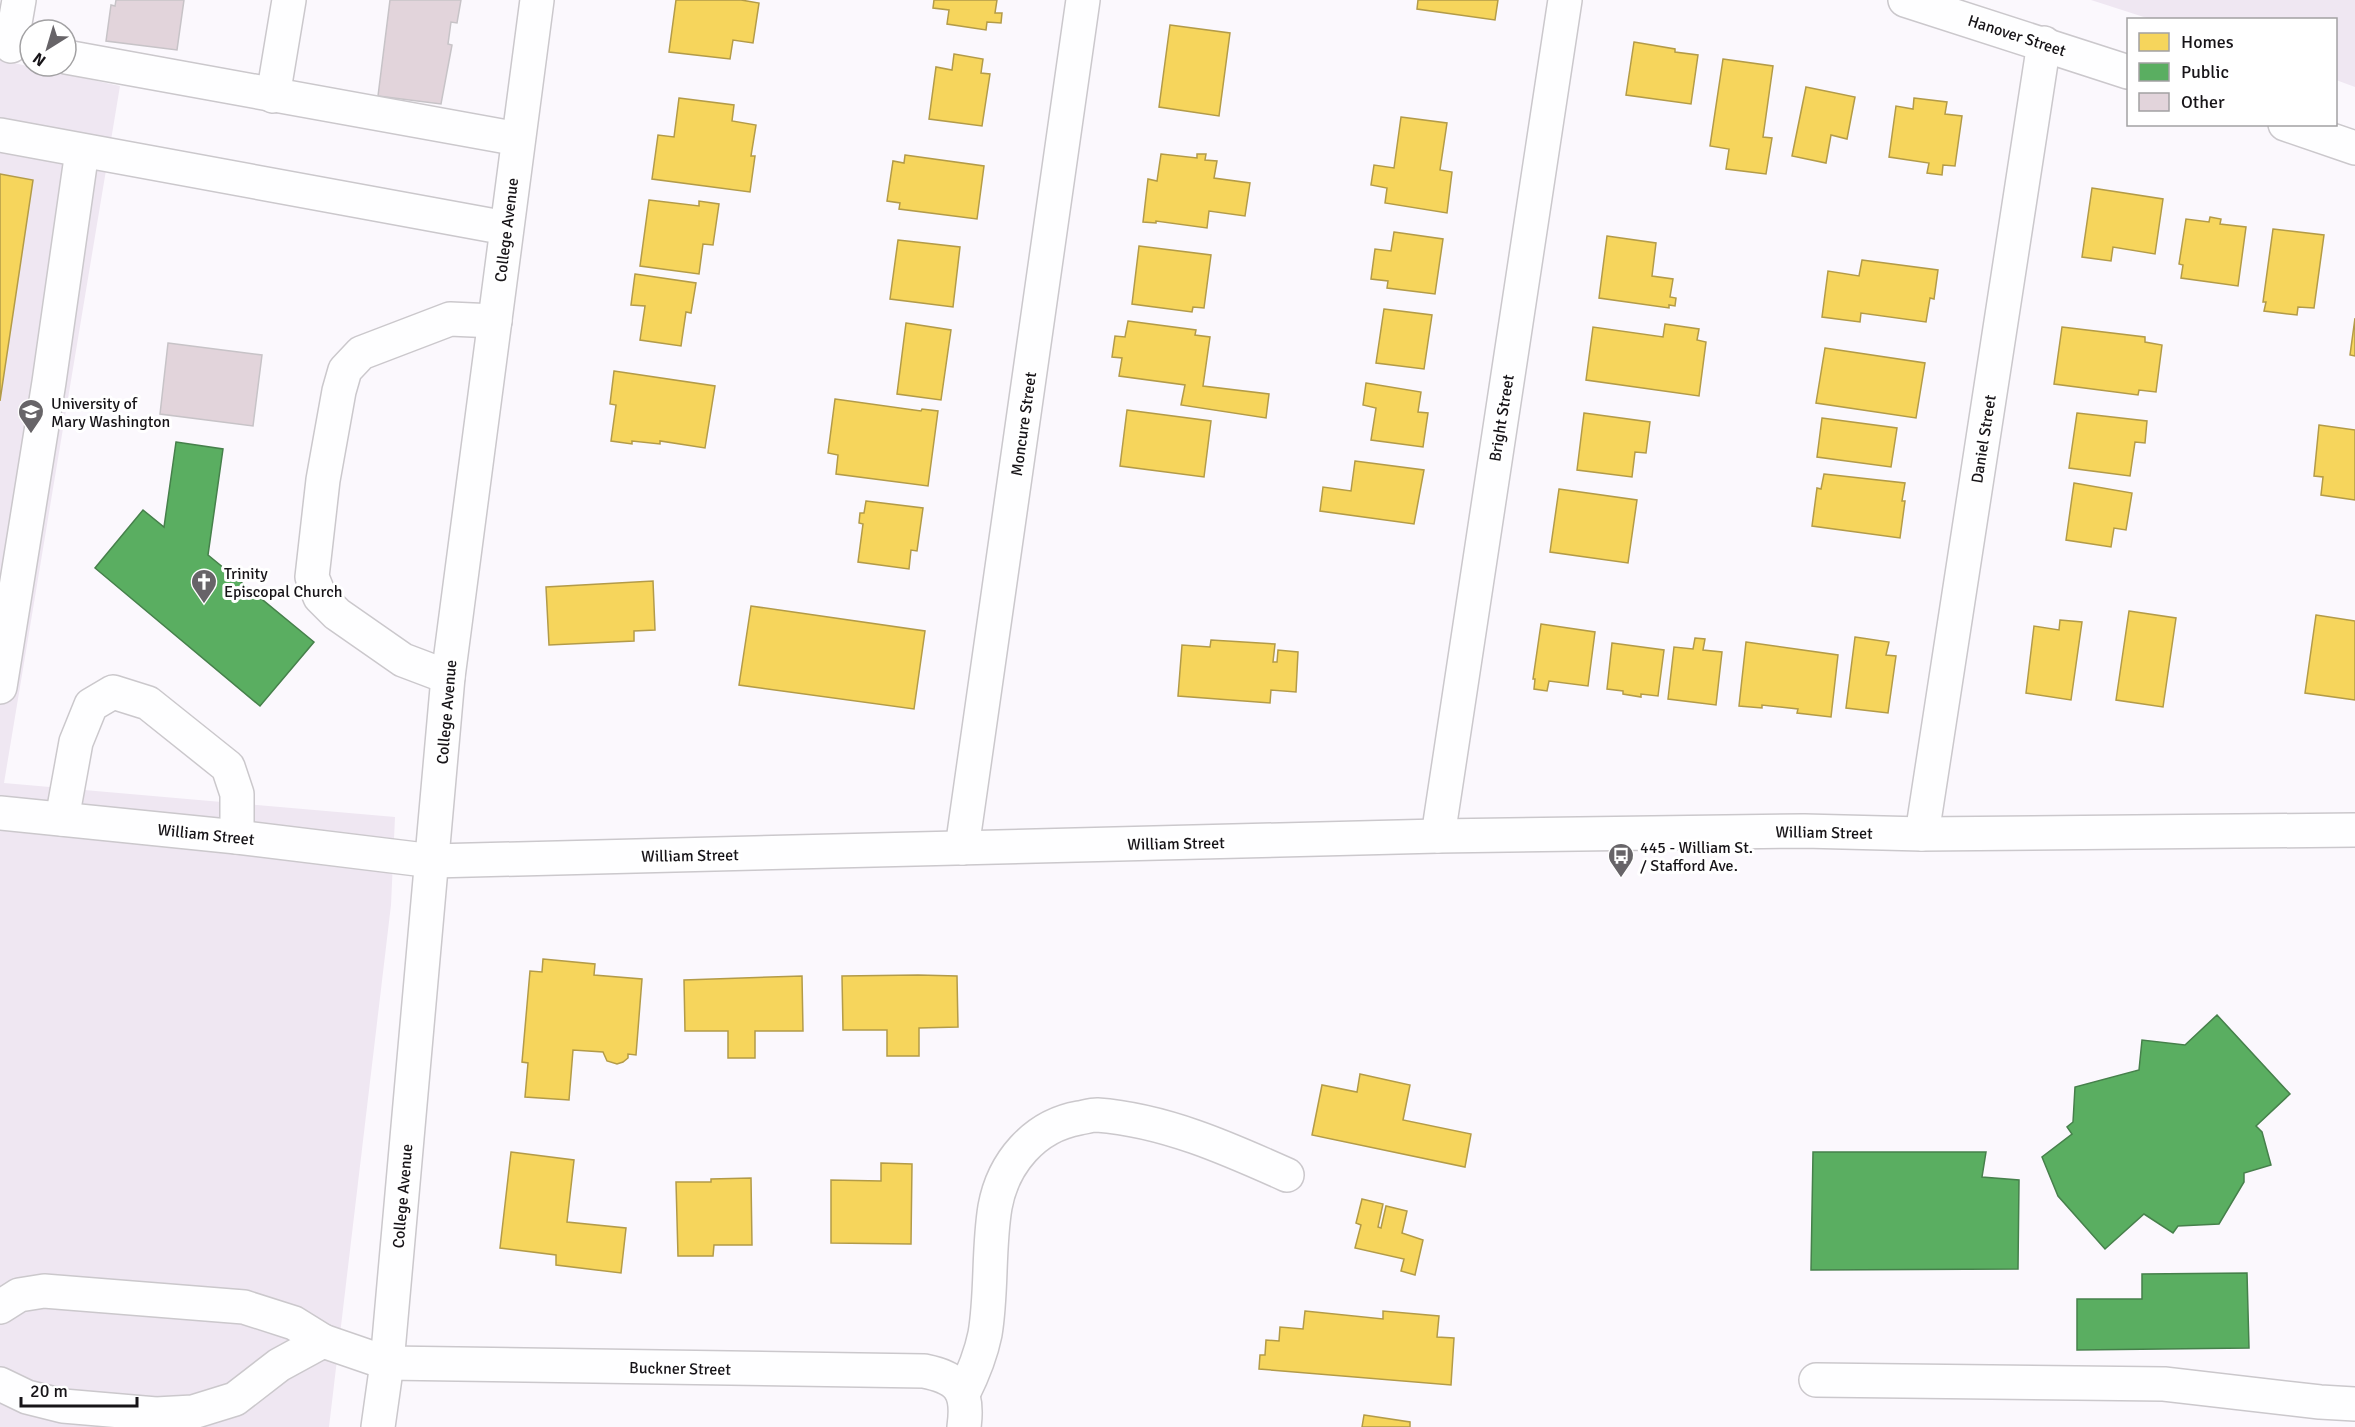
<svg xmlns="http://www.w3.org/2000/svg" width="2355" height="1427" font-family="Signika,sans-serif">
  <style>
    .built { fill: #efe7f2 }
    .homes { fill: #f6d55c; stroke: #b39b48; stroke-width: 1.5 }
    .public { fill: #5aae61; stroke: #46804b; stroke-width: 1.5 }
    .building { fill: #e2d4db; stroke: #c7c3c7; stroke-width: 1.5 }
    .lines { fill: none; stroke-linecap: round; stroke-linejoin: round }
    .minor-casing { stroke: #cbc8cc; stroke-width: 36 }
    .major-casing { stroke: #cbc8cc; stroke-width: 36 }
    .minor { stroke: #fefeff; stroke-width: 33 }
    .major { stroke: #fefeff; stroke-width: 33 }
    .labels { text-anchor: middle; stroke-width: 6; stroke-linejoin: round; paint-order: stroke }
    .street-label { font-size: 16px; fill: #171418; stroke: #fff }
    .poi-label { font-size: 16px; fill: #171418; stroke: #fff; text-anchor: start }
  </style>
  <rect width="100%" height="100%" fill="#fbf8fd"/>
  <g class="built">
    <polygon points="2091,0 2355,0 2355,87 2336,80 2336,20 2150,19"/>
    <polygon points="0,60 120,86 4,783 395,817 391,905 329,1427 0,1427"/>
  </g>
  <g class="homes">
    <polygon points="676,0 741,0 759,3 753,43 733,40 730,59 669,52"/>
    <polygon points="934,0 997,0 995,13 1002,13 1001,23 987,22 986,30 947,24 949,10 933,8"/>
    <polygon points="1418,0 1498,0 1495,20 1417,9"/>
    <polygon points="1170,25 1230,33 1219,116 1159,107"/>
    <polygon points="1634,42 1675,49 1675,52 1698,55 1691,104 1626,95"/>
    <polygon points="954,54 983,59 981,73 990,74 982,126 929,119 936,67 952,70"/>
    <polygon points="1723,59 1773,66 1763,137 1772,138 1766,174 1726,169 1729,149 1710,146"/>
    <polygon points="1806,87 1855,97 1847,139 1831,135 1826,163 1792,156"/>
    <polygon points="679,98 734,105 732,121 756,125 751,156 755,156 750,192 652,179 658,135 674,137"/>
    <polygon points="1914,98 1947,102 1945,114 1962,116 1955,166 1943,165 1942,175 1927,173 1929,163 1889,157 1896,106 1913,109"/>
    <polygon points="1401,117 1447,123 1440,170 1452,172 1447,213 1385,203 1387,188 1371,185 1374,165 1394,168"/>
    <polygon points="1161,154 1197,158 1197,154 1206,154 1205,160 1217,161 1214,178 1250,183 1245,216 1209,211 1207,228 1156,221 1156,223 1143,222 1148,179 1157,181"/>
    <polygon points="905,155 984,166 977,219 899,209 900,203 887,201 893,161 904,163"/>
    <polygon points="0,174 33,180 0,401"/>
    <polygon points="2092,188 2163,199 2155,254 2113,247 2111,261 2082,257"/>
    <polygon points="649,200 699,206 699,201 719,204 713,245 703,244 699,274 640,266"/>
    <polygon points="2210,217 2221,219 2220,224 2246,227 2238,286 2181,278 2183,265 2179,264 2186,219 2209,222"/>
    <polygon points="2273,229 2324,235 2314,308 2298,307 2297,315 2264,311 2266,302 2263,302"/>
    <polygon points="1394,232 1443,239 1435,294 1387,288 1388,281 1371,279 1375,249 1391,251"/>
    <polygon points="1607,236 1656,243 1652,276 1673,279 1670,297 1676,298 1675,306 1669,305 1669,308 1599,298"/>
    <polygon points="898,240 960,247 953,307 890,299"/>
    <polygon points="1139,246 1211,255 1204,308 1193,307 1192,312 1132,304"/>
    <polygon points="1862,260 1938,270 1934,299 1930,298 1926,322 1861,313 1860,322 1822,317 1828,271 1859,276"/>
    <polygon points="635,274 696,283 691,313 686,312 681,346 640,340 645,306 631,305"/>
    <polygon points="1384,309 1432,315 1424,369 1376,363"/>
    <polygon points="2355,318 2355,356 2350,355"/>
    <polygon points="1128,321 1196,330 1195,335 1210,337 1203,386 1269,394 1266,418 1181,405 1185,385 1119,376 1122,358 1112,357 1115,336 1125,337"/>
    <polygon points="906,323 951,330 941,400 897,394"/>
    <polygon points="1665,324 1699,329 1697,340 1706,342 1699,396 1586,380 1593,327 1663,337"/>
    <polygon points="2062,327 2145,337 2145,342 2162,345 2156,392 2139,390 2138,395 2054,384"/>
    <polygon points="1825,348 1925,363 1916,418 1816,403"/>
    <polygon points="614,371 715,386 705,448 660,441 660,444 632,441 632,444 611,441 616,405 610,404"/>
    <polygon points="1366,383 1421,392 1418,412 1428,413 1423,447 1371,440 1376,408 1363,405"/>
    <polygon points="835,399 921,411 922,409 938,411 928,486 836,474 838,455 828,453"/>
    <polygon points="1127,410 1211,421 1204,477 1120,466"/>
    <polygon points="1584,413 1650,422 1646,453 1635,452 1632,477 1577,470"/>
    <polygon points="2077,413 2147,421 2145,443 2135,442 2130,476 2069,468"/>
    <polygon points="1822,418 1897,428 1891,467 1817,457"/>
    <polygon points="2319,425 2355,430 2355,500 2321,495 2323,477 2314,476"/>
    <polygon points="1355,461 1424,470 1414,524 1320,511 1323,487 1351,491"/>
    <polygon points="1824,474 1905,483 1902,501 1905,501 1900,538 1812,526 1817,488 1821,489"/>
    <polygon points="2074,483 2132,493 2126,530 2114,528 2111,547 2066,540"/>
    <polygon points="1559,489 1637,500 1628,563 1550,552"/>
    <polygon points="866,501 923,508 917,551 911,550 909,569 858,562 863,524 859,523 860,513 864,513"/>
    <polygon points="653,581 655,630 634,631 634,641 549,645 546,587"/>
    <polygon points="751,606 925,631 914,709 739,685"/>
    <polygon points="2129,611 2176,618 2163,707 2116,700"/>
    <polygon points="2316,615 2355,621 2355,700 2305,693"/>
    <polygon points="2060,620 2082,622 2071,700 2026,693 2034,626 2059,630"/>
    <polygon points="1541,624 1595,632 1588,686 1549,681 1547,691 1534,689 1535,679 1533,679"/>
    <polygon points="1855,637 1889,642 1886,655 1896,656 1888,713 1846,708"/>
    <polygon points="1695,638 1705,639 1703,650 1722,652 1716,705 1668,699 1674,647 1693,649"/>
    <polygon points="1211,640 1275,644 1273,662 1277,662 1278,650 1298,652 1296,692 1271,690 1270,703 1178,696 1182,645 1210,647"/>
    <polygon points="1746,642 1838,655 1831,717 1797,713 1798,709 1762,705 1762,708 1739,706"/>
    <polygon points="1612,643 1664,650 1658,696 1641,694 1641,697 1623,694 1623,691 1607,689"/>
    <polygon points="543,959 595,964 594,975 642,979 636,1055 628,1054 628,1058 623,1062 617,1064 607,1061 603,1052 573,1050 569,1100 525,1097 528,1063 522,1062 530,971 542,972"/>
    <polygon points="918,975 957,976 958,1027 919,1028 919,1056 887,1056 887,1030 843,1030 842,976"/>
    <polygon points="802,976 803,1031 755,1031 755,1058 728,1058 728,1031 685,1031 684,980"/>
    <polygon points="1360,1074 1410,1085 1403,1120 1471,1134 1465,1167 1312,1135 1322,1085 1357,1092"/>
    <polygon points="511,1152 574,1160 567,1222 626,1228 621,1273 556,1265 556,1255 500,1248"/>
    <polygon points="881,1163 912,1164 911,1244 831,1243 831,1180 881,1181"/>
    <polygon points="751,1178 752,1245 714,1245 713,1256 678,1256 676,1182 711,1182 711,1179"/>
    <polygon points="1362,1199 1383,1204 1378,1227 1381,1228 1386,1206 1407,1211 1402,1233 1423,1240 1415,1275 1401,1271 1404,1259 1355,1248 1361,1225 1356,1223"/>
    <polygon points="1305,1311 1383,1319 1383,1311 1439,1316 1437,1337 1454,1338 1451,1385 1259,1369 1260,1355 1265,1355 1266,1340 1279,1341 1280,1327 1303,1329"/>
    <polygon points="1364,1415 1410,1422 1410,1427 1362,1427"/>
  </g>
  <g class="public">
    <polygon points="176,442 223,449 208,555 314,642 260,706 95,568 143,510 164,527"/>
    <polygon points="2217,1015 2290,1094 2256,1126 2262,1132 2271,1165 2244,1173 2244,1182 2219,1224 2178,1226 2173,1233 2144,1214 2105,1249 2058,1196 2042,1157 2072,1134 2067,1127 2073,1122 2075,1087 2139,1070 2142,1040 2185,1045"/>
    <polygon points="1813,1152 1986,1152 1982,1177 2019,1180 2018,1269 1811,1270"/>
    <polygon points="2247,1273 2249,1348 2077,1350 2077,1299 2142,1299 2142,1274"/>
  </g>
  <g class="building">
    <polygon points="116,0 184,0 177,50 106,41 111,5 115,6"/>
    <polygon points="390,0 461,0 457,23 451,22 448,44 452,45 441,104 378,96"/>
    <polygon points="168,343 262,355 253,426 160,414"/>
  </g>
  <g class="lines">
    <defs>
      <g id="minor">
        <polyline points="1905,0 2128,72"/>
        <polyline points="11,46 19,0"/>
        <polyline points="66,57 518,139"/>
        <polyline points="273,96 289,0"/>
        <polyline points="2285,124 2355,148"/>
        <polyline points="0,135 506,228"/>
        <polyline points="448,677 403,660 337,614 320,597 312,577 323,480 339,391 345,370 361,353 450,319 495,321"/>
        <polyline points="0,687 49,382 82,151"/>
        <polyline points="62,819 76,742 91,705 113,692 148,703 228,767 237,794 237,837"/>
        <polyline points="1922,834 2044,43"/>
        <polyline points="1438,836 1565,0"/>
        <polyline points="962,848 1083,0"/>
        <polyline points="0,1307 19,1295 44,1291 244,1307 294,1323 323,1341 279,1365 235,1399 193,1412 156,1414 63,1406 27,1397 0,1384"/>
        <path d="M323 1341 387 1363 924 1371C959 1378 969 1390 964 1427"/>
        <polyline points="1816,1380 2164,1384 2320,1402 2355,1404"/>
        <path d="M963 1394C972 1376 981 1354 985 1334 992 1293 988 1249 995 1207 1003 1163 1034 1126 1079 1118 1085 1117 1091 1115 1097 1115 1164 1120 1227 1148 1287 1175"/>
        <polyline points="378,1427 387,1363 448,677 537,0"/>
      </g>
      <polyline id="major" points="0,813 237,837 433,861 1438,836 1804,831 1922,834 2355,830"/>
    </defs>
    <use href="#minor" class="minor-casing"/>
    <use href="#major" class="major-casing"/>
    <use href="#minor" class="minor"/>
    <use href="#major" class="major"/>
  </g>
  <defs>
    <symbol id="university-pin" viewBox="-11 -11 22 30"><path d="M0 17L-7.5 6A9.5 9.5 0 1 1 7.5 6Z" fill="#676468" stroke="#fff"/><path d="M0-5L7-2L0 1L-7-2ZM-4 1L0 2.5L4 1V4Q0 6-4 4Z" fill="#fff"/></symbol>
    <symbol id="church-pin" viewBox="-11 -11 22 30"><path d="M0 17L-7.5 6A9.5 9.5 0 1 1 7.5 6Z" fill="#676468" stroke="#fff"/><path d="M-1.2-6h2.4v3.5h3.3v2.4h-3.3V6h-2.4V-.1h-3.3v-2.4h3.3Z" fill="#fff"/></symbol>
    <symbol id="bus-pin" viewBox="-11 -11 22 30"><path d="M0 17L-7.5 6A9.5 9.5 0 1 1 7.5 6Z" fill="#676468" stroke="#fff"/><path d="M-5-6H5V4H4V6H2V4H-2V6H-4V4H-5ZM-3.5-4V0h7V-4ZM-3.5 1.2v1.5H-2V1.2ZM2 1.2v1.5H3.5V1.2Z" fill="#fff"/></symbol>
  </defs>
  <g fill-rule="evenodd">
    <use href="#university-pin" x="16" y="397" width="30" height="40"/>
    <use href="#church-pin" x="189" y="567" width="30" height="40"/>
    <use href="#bus-pin" x="1606" y="841" width="30" height="40"/>
  </g>
  <g class="labels">
    <g class="street-label">
      <text transform="translate(2017 35) rotate(18)" y="6">Hanover Street</text>
      <text transform="translate(506 230) rotate(-83)" y="6">College Avenue</text>
      <text transform="translate(1501 418) rotate(-81)" y="6">Bright Street</text>
      <text transform="translate(1023 424) rotate(-82)" y="6">Moncure Street</text>
      <text transform="translate(1983 439) rotate(-81)" y="6">Daniel Street</text>
      <text transform="translate(446 712) rotate(-85)" y="6">College Avenue</text>
      <text transform="translate(1824 832) rotate(1)" y="6">William Street</text>
      <text transform="translate(206 834) rotate(6)" y="6">William Street</text>
      <text transform="translate(1176 843) rotate(-1)" y="6">William Street</text>
      <text transform="translate(690 855) rotate(-1)" y="6">William Street</text>
      <text transform="translate(402 1196) rotate(-85)" y="6">College Avenue</text>
      <text transform="translate(680 1368) rotate(1)" y="6">Buckner Street</text>
    </g>
    <g class="poi-label">
      <text x="51" y="409">University of<tspan x="51" dy="18">Mary Washington</tspan></text>
      <text x="224" y="579">Trinity<tspan x="224" dy="18">Episcopal Church</tspan></text>
      <text x="1640" y="853">445 - William St.<tspan x="1640" dy="18">/ Stafford Ave.</tspan></text>
    </g>
  </g>
  <rect x="2127" y="18" width="210" height="108" fill="#ffffff" stroke="#a2a1a3" stroke-width="1.5"/>
  <rect x="2139" y="33" width="30" height="18" fill="#f6d55c" stroke="#a2a1a3" stroke-width="1.5"/>
  <text x="2181" y="48" font-size="18" fill="#171418">Homes</text>
  <rect x="2139" y="63" width="30" height="18" fill="#5aae61" stroke="#a2a1a3" stroke-width="1.5"/>
  <text x="2181" y="78" font-size="18" fill="#171418">Public</text>
  <rect x="2139" y="93" width="30" height="18" fill="#e2d4db" stroke="#a2a1a3" stroke-width="1.5"/>
  <text x="2181" y="108" font-size="18" fill="#171418">Other</text>
  <g transform="translate(48 48) rotate(217)"><circle r="28" fill="#ffffff" stroke="#a2a1a3" stroke-width="1.5"/>
  <path d="M0-4.5L10 22L0 15L-10 22Z" fill="#676468"/>
  <text y="-9" font-size="16" font-weight="bold" text-anchor="middle" fill="#171418">N</text>
  </g>
  <path d="M21 1397v9h116v-9" fill="none" stroke="#171418" stroke-width="3"/>
  <text x="30" y="1397" font-size="18" fill="#171418" stroke="#ffffff" stroke-width="4.5" paint-order="stroke">20 m</text>
</svg>
